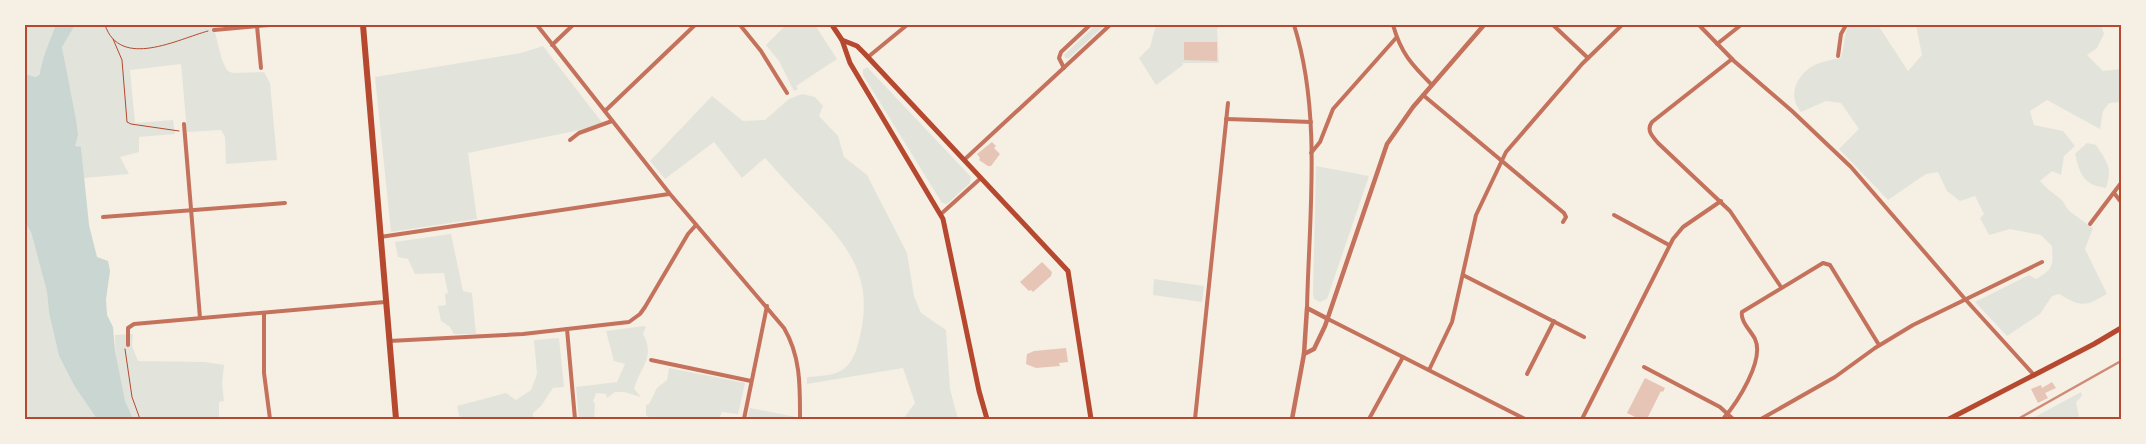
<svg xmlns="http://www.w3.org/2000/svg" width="2146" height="444" font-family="Cabin,sans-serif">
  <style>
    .green { fill: #e2e4dc }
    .water { fill: #c9d6d2 }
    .building { fill: #e6c5b7 }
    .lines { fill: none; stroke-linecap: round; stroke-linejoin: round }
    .path { stroke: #b5482f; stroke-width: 1 }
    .minor { stroke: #c5725c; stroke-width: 4 }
    .tertiary { stroke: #c5725c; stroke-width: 4.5 }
    .secondary { stroke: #b5482f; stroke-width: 5 }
    .trunk { stroke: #b5482f; stroke-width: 6 }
    .rail { stroke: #cf8b77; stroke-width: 2.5 }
    .neatline { fill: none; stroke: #b5482f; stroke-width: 2 }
  </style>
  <rect width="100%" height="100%" fill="#f6efe4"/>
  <g class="green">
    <path d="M25 25H56C54 33 40 74 37 77L25 74Z"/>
    <polygon points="75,25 239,25 214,28 222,60 227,70 232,73 264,72 270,83 277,160 226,164 225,137 221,130 187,132 181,64 130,70 135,123 173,120 175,134 139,137 139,152 120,157 129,174 84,178 81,147 75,147 74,141 77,136 62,46"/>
    <polygon points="786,25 815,25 837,59 796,86 798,89 794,91 779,61 766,45"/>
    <polygon points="1096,25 1105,25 1069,58 1065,58 1064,55"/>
    <polygon points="1156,25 1221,25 1217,29 1219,63 1183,63 1183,65 1156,85 1139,58 1150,47"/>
    <path d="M1849 25H1878L1908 71 1922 55 1916 25H2101L2104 34 2097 48 2087 55 2103 71 2121 69V102L2109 103 2103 111 2100 129 2047 100 2030 111 2034 125 2063 131 2075 146 2064 156 2061 175 2052 171 2040 181 2049 190 2062 200 2069 211 2093 228 2085 249 2107 294C2084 307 2081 307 2059 294L2052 296 2040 314 2007 336 1975 302 2029 275 2036 279C2054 269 2053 265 2052 246L2041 235 2010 229 1989 235 1980 218 1984 214 1975 196 1960 201 1947 191 1938 172 1926 174 1888 200 1839 149 1859 129 1841 103 1826 101 1801 112C1786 95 1798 72 1817 64 1824 61 1832 60 1840 58 1846 47 1842 36 1849 25Z"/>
    <polygon points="543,46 604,125 468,153 477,219 391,232 375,77 521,53"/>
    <polygon points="867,67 971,177 970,183 947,204 942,203 863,75 863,70"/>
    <path d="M802 94 815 97 823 106 819 116 838 136 844 157 867 175 907 253 914 296 921 313 946 330 950 389 958 419H903L915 403 903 368 807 384V377C837 375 851 374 859 340 876 275 846 243 804 200 791 187 778 172 765 158L742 178 714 142 665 179 650 161 712 96 743 121 765 120 789 99Z"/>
    <path d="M2087 143 2096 145C2107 162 2113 168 2106 188 2084 185 2080 175 2075 154Z"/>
    <polygon points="1316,166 1369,176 1327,299 1320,302 1314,299 1313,294"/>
    <polygon points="25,223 31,232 47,292 49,313 59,356 75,387 97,419 25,419"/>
    <polygon points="451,234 463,291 472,293 476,334 454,334 450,327 441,321 438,306 446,305 445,294 448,293 444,273 415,274 408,259 398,257 395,242"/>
    <polygon points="1154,279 1204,286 1202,302 1153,295"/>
    <path d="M644 326 646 327 643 334C656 358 640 367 634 389L641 397 624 392H615L607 398 606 394 596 393 593 401 595 404 594 419H579L576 387 617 382 625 364 614 361 606 331Z"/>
    <path d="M133 334 132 346 138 361 205 362 224 365 222 384 224 401 219 402V419H133C119 395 115 363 115 335Z"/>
    <polygon points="559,338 564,387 553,388 541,406 533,413 533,419 460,419 457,406 506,393 516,400 531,390 537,374 534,340"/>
    <polygon points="669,368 745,383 738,414 722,412 719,419 652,419 646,415 646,405 649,404 657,388 667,380"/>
    <polygon points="2081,392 2082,396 2076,402 2079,417 2031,419"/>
    <polygon points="750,408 796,417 796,419 747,419"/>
  </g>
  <polygon class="water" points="56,25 75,25 62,47 76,120 78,135 75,146 81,147 89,225 97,257 108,261 110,271 106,299 107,315 113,327 115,351 125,401 133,419 97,419 75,387 59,356 49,313 47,292 31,232 25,223 25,74 36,77 39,75 45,53"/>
  <g class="building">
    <polygon points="1184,42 1217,42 1217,61 1184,60"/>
    <polygon points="992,142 996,146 994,148 1000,154 991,166 988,166 979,160 980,158 977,154"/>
    <polygon points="1042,262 1052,272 1051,276 1033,292 1031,290 1029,291 1020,282"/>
    <polygon points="1066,348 1068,362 1059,363 1060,366 1036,368 1026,364 1027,354 1034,351"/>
    <polygon points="1645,378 1665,388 1663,392 1661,391 1647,419 1639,419 1627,413"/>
    <polygon points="2052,382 2056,388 2045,393 2048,398 2038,403 2031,389 2041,385 2042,388"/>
  </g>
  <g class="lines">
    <g class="path">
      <path d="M105 25C120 70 178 39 208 31"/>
      <polyline points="113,39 122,60 127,122 131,124 179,131"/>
      <polyline points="125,349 132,397 140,419"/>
    </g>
    <g class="minor">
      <path d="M537 25 670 194 784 328C801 357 800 387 800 419"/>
      <polyline points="740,25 761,51 787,93"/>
      <path d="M1294 25C1322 113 1309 217 1307 308"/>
      <path d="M1393 25C1401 53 1411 64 1432 85"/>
      <polyline points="1553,25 1588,58"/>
      <polyline points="1699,25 1734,61 1792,111 1851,167 1965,299 2034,375"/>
      <polyline points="257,26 261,68"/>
      <polyline points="214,30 269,25"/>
      <polyline points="1717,44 1741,25"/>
      <polyline points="552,45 573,25"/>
      <polyline points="1838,56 1841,34 1846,25"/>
      <polyline points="868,57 907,25"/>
      <path d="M1732 59 1652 122C1646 130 1652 136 1658 143L1730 211 1781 287"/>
      <polyline points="1064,68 1059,58 1061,52 1090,25"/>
      <polyline points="1423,95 1564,213 1566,217 1563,222"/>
      <polyline points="605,111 695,25"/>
      <polyline points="1226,119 1311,122"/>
      <polyline points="184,124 200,318"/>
      <polyline points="570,140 579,133 612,121"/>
      <polyline points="1311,153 1320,142 1333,109 1396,38"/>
      <polyline points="964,160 1110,25"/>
      <polyline points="2114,193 2121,202"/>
      <polyline points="941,214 981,178"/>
      <polyline points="1614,215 1669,245"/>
      <polyline points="103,217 285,203"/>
      <polyline points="2090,224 2121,183"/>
      <polyline points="380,237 669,194"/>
      <polyline points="1463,275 1584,337"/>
      <polyline points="264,313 264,373 270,419"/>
      <polyline points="1328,319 1525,419"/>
      <polyline points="567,329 575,419"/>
      <polyline points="389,341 523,334 629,322 640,314 645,307 688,234 696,225"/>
      <polyline points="128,345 128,328 134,324 385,302"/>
      <polyline points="651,360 751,381"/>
      <polyline points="1644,367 1720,407 1733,419"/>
      <polyline points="1429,370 1452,322 1476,215 1506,152 1582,64 1622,25"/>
      <polyline points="1527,374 1554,321"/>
      <polyline points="744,419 767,306"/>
      <polyline points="1195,419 1228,103"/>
      <polyline points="1369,419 1403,357"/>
      <polyline points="1582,419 1673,239 1683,227 1721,201"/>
      <path d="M1723 419C1737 403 1765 360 1755 339 1751 331 1740 321 1742 312L1823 263 1830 265 1879 345"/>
      <polyline points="1761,419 1835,377 1875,348 1913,325 2042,262"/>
    </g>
    <g class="tertiary">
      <polyline points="1304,354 1314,349 1325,326 1387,144 1413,107 1484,25"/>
      <polyline points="1292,419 1304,354 1307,308 1328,319"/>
    </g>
    <g class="secondary">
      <polyline points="832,25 842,40 857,46 864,53 1068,271 1091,419"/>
      <polyline points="842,40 850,63 943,219 979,391 987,419"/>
      <polyline points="1949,419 2094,344 2121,328"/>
    </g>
    <polyline class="trunk" points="363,25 396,419"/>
    <polyline class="rail" points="2018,419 2121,361"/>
  </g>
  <rect width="2146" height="444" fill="none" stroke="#f6efe4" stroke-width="52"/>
  <rect x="26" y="26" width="2094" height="392" class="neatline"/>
</svg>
